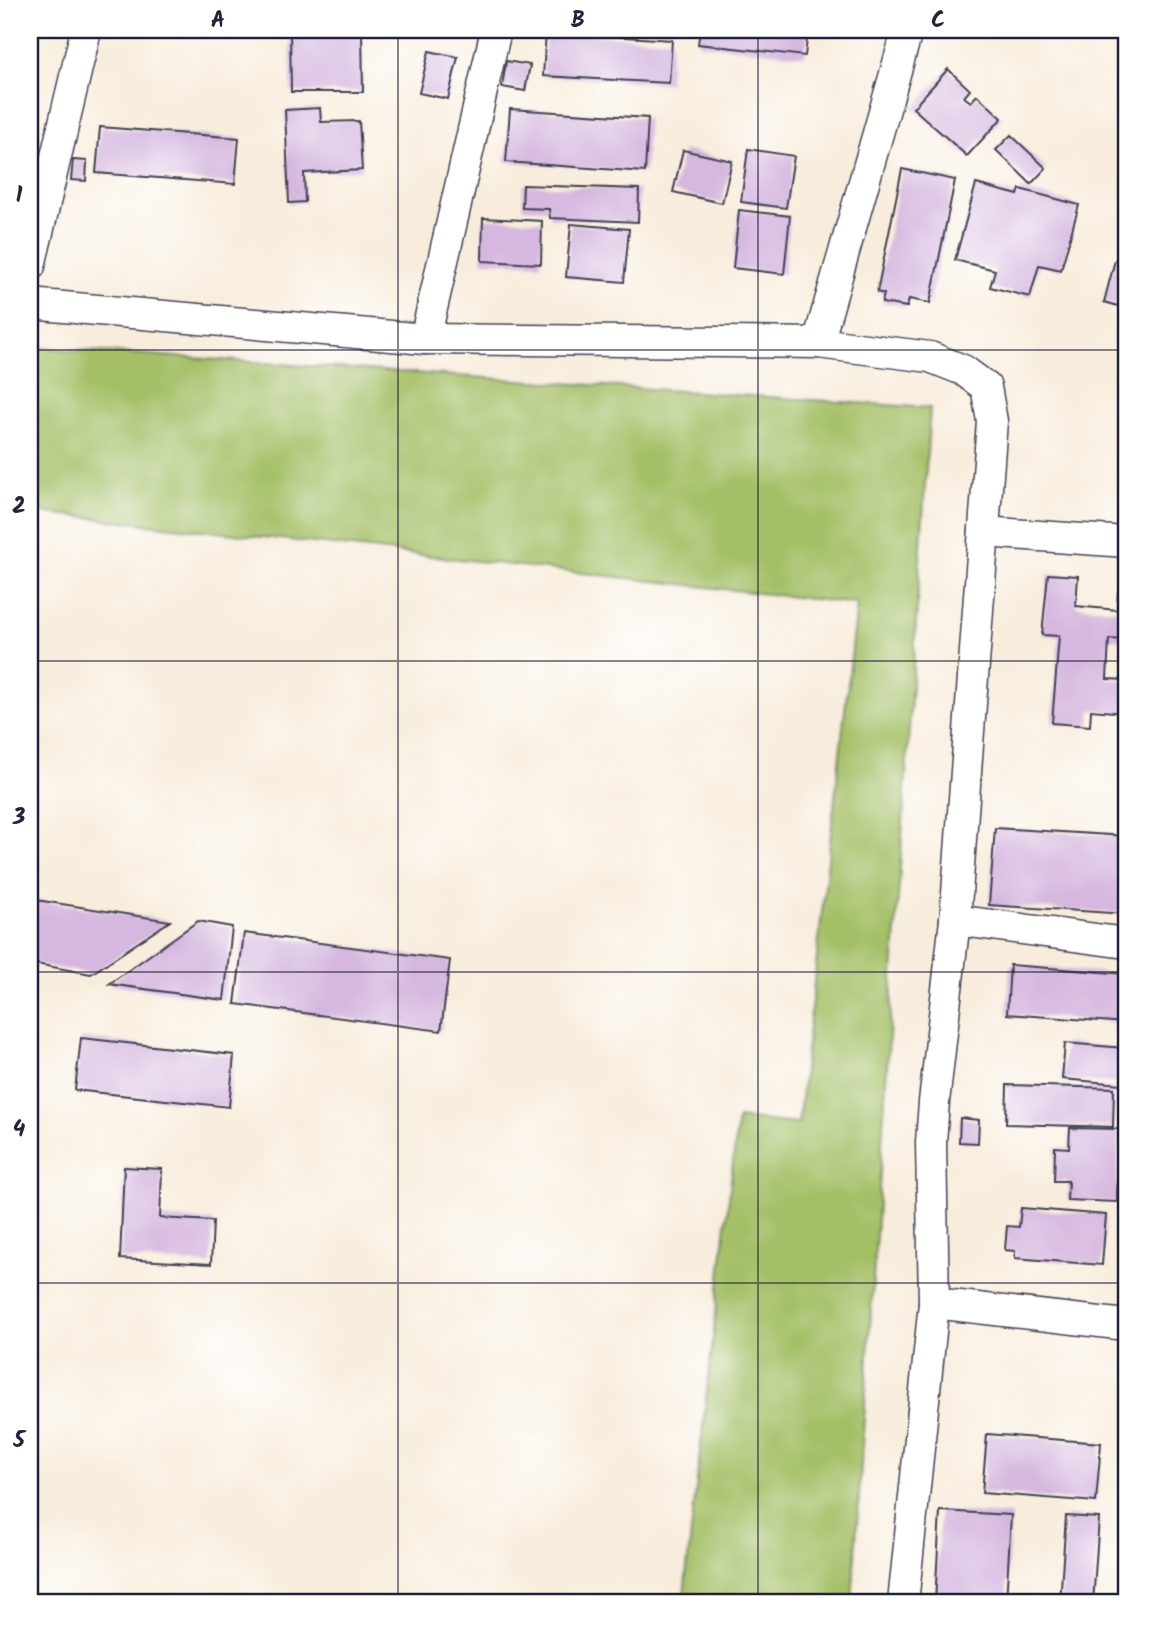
<svg xmlns="http://www.w3.org/2000/svg" width="1156" height="1633" font-family="Kalam,sans-serif">
  <style>
    .green { fill: #a4bf66; stroke: #637050; stroke-width: 2 }
    .building { fill: #d5b7df }
    .lines { fill: none; stroke-linecap: round; stroke-linejoin: round }
    .minor-casing { stroke: #424053; stroke-width: 33 }
    .minor { stroke: #fff; stroke-width: 30 }
    .grid { fill: none; stroke: #22223b; stroke-width: 2; stroke-opacity: 0.55 }
    .neatline { fill: none; stroke: #22223b; stroke-width: 2.5 }
    .grid-label { font-size: 23px; text-anchor: middle; font-weight: bold; fill: #22223b }
  </style>
  <rect width="100%" height="100%" fill="#fff"/>
  <filter id="ink" filterUnits="userSpaceOnUse"><feTurbulence type="fractalNoise" baseFrequency=".0143" numOctaves="2"/><feDisplacementMap in="SourceGraphic" scale="14" xChannelSelector="R" yChannelSelector="G"/><feConvolveMatrix kernelMatrix="1 2 1 2 8 2 1 2 1" color-interpolation-filters="sRGB"/></filter>
  <filter id="wash" filterUnits="userSpaceOnUse"><feTurbulence type="fractalNoise" baseFrequency=".00686" numOctaves="4" result="noise"/><feDisplacementMap in="SourceGraphic" scale="28" xChannelSelector="R" yChannelSelector="G"/><feGaussianBlur stdDeviation="1.57" result="paint"/><feColorMatrix in="noise" values="0 0 0 0 0 0 0 0 0 0 0 0 0 0 0 0 0 1.4 0 .05"/><feComposite in="paint" operator="in"/></filter>
  <g filter="url(#wash)">
    <rect width="100%" height="100%" fill="#f8eddc"/>
    <polygon class="green" points="30,347 930,408 852,1603 683,1603 738,1118 798,1124 857,604 30,511"/>
    <g id="blocks">
      <g class="building">
        <polygon points="290,30 362,30 363,92 291,92"/>
        <polygon points="700,30 808,30 805,56 698,44"/>
        <polygon points="546,32 672,40 669,83 543,76"/>
        <polygon points="429,51 458,57 448,99 419,93"/>
        <polygon points="506,61 530,65 525,91 502,87"/>
        <polygon points="948,69 970,90 964,97 971,102 977,95 1002,118 967,156 913,108"/>
        <polygon points="320,108 321,122 359,121 362,170 304,173 305,202 289,203 285,110"/>
        <polygon points="510,109 648,118 645,172 506,162"/>
        <polygon points="100,127 239,138 235,184 96,173"/>
        <polygon points="1011,135 1046,168 1031,184 996,150"/>
        <polygon points="748,149 794,156 786,208 741,202"/>
        <polygon points="683,150 732,161 722,203 673,192"/>
        <polygon points="73,160 87,161 86,181 71,180"/>
        <polygon points="902,169 955,180 930,303 909,299 907,307 882,303 884,294 877,292"/>
        <polygon points="976,184 1018,195 1020,189 1079,205 1061,270 1039,265 1030,297 990,287 995,270 955,260"/>
        <polygon points="523,185 639,189 638,222 550,218 549,209 522,208"/>
        <polygon points="739,210 790,216 784,274 733,268"/>
        <polygon points="483,218 542,221 541,264 482,261"/>
        <polygon points="571,224 629,229 624,282 566,277"/>
        <polygon points="1115,260 1126,263 1125,308 1104,302"/>
        <polygon points="1048,574 1078,576 1076,606 1117,610 1118,591 1126,591 1126,640 1109,639 1107,679 1126,680 1126,713 1091,710 1090,726 1052,723 1059,636 1042,635"/>
        <polygon points="995,828 1126,836 1126,914 989,905"/>
        <polygon points="30,899 170,921 91,974 30,963"/>
        <polygon points="198,921 232,927 224,1000 109,984"/>
        <polygon points="244,933 450,960 441,1031 235,1004"/>
        <polygon points="1010,965 1126,974 1126,1023 1007,1014"/>
        <polygon points="81,1038 234,1055 229,1107 75,1090"/>
        <polygon points="1065,1043 1124,1048 1121,1084 1062,1079"/>
        <polygon points="1007,1085 1114,1088 1113,1127 1006,1124"/>
        <polygon points="960,1118 979,1120 978,1143 959,1142"/>
        <polygon points="1070,1128 1119,1129 1117,1202 1067,1200 1068,1181 1054,1181 1055,1147 1069,1148"/>
        <polygon points="124,1167 162,1169 160,1218 213,1221 211,1264 120,1259"/>
        <polygon points="1021,1208 1106,1215 1102,1265 1015,1258 1015,1251 1005,1250 1007,1226 1019,1227"/>
        <polygon points="987,1434 1101,1443 1096,1502 982,1493"/>
        <polygon points="940,1511 1011,1515 1006,1603 935,1603"/>
        <polygon points="1066,1516 1099,1518 1093,1603 1060,1603"/>
      </g>
    </g>
  </g>
  <g filter="url(#ink)">
    <use href="#blocks" fill-opacity="0" stroke="#424053" stroke-width="2"/>
    <g class="lines">
      <defs>
        <g id="minor">
          <polyline points="30,266 86,30"/>
          <polyline points="30,304 425,339 818,343 930,357 963,370 986,387 992,421 955,920 934,1102 931,1142 934,1303 903,1603"/>
          <polyline points="425,339 496,30"/>
          <polyline points="818,343 905,39"/>
          <polyline points="984,532 1126,542"/>
          <polyline points="955,920 1126,943"/>
          <polyline points="934,1303 1126,1325"/>
        </g>
      </defs>
      <use href="#minor" class="minor-casing"/>
      <use href="#minor" class="minor"/>
    </g>
  </g>
  <path class="grid" d="M398 30V1603M758 30V1603M30 350H1126M30 661H1126M30 972H1126M30 1283H1126"/>
  <rect width="1156" height="1633" fill="none" stroke="#fff" stroke-width="77"/>
  <rect x="38" y="38" width="1080" height="1556" class="neatline"/>
  <g class="grid-label">
    <text x="218" y="27">A</text>
    <text x="578" y="27">B</text>
    <text x="938" y="27">C</text>
    <text x="19" y="202">1</text>
    <text x="19" y="513">2</text>
    <text x="19" y="824">3</text>
    <text x="19" y="1136">4</text>
    <text x="19" y="1447">5</text>
  </g>
</svg>
